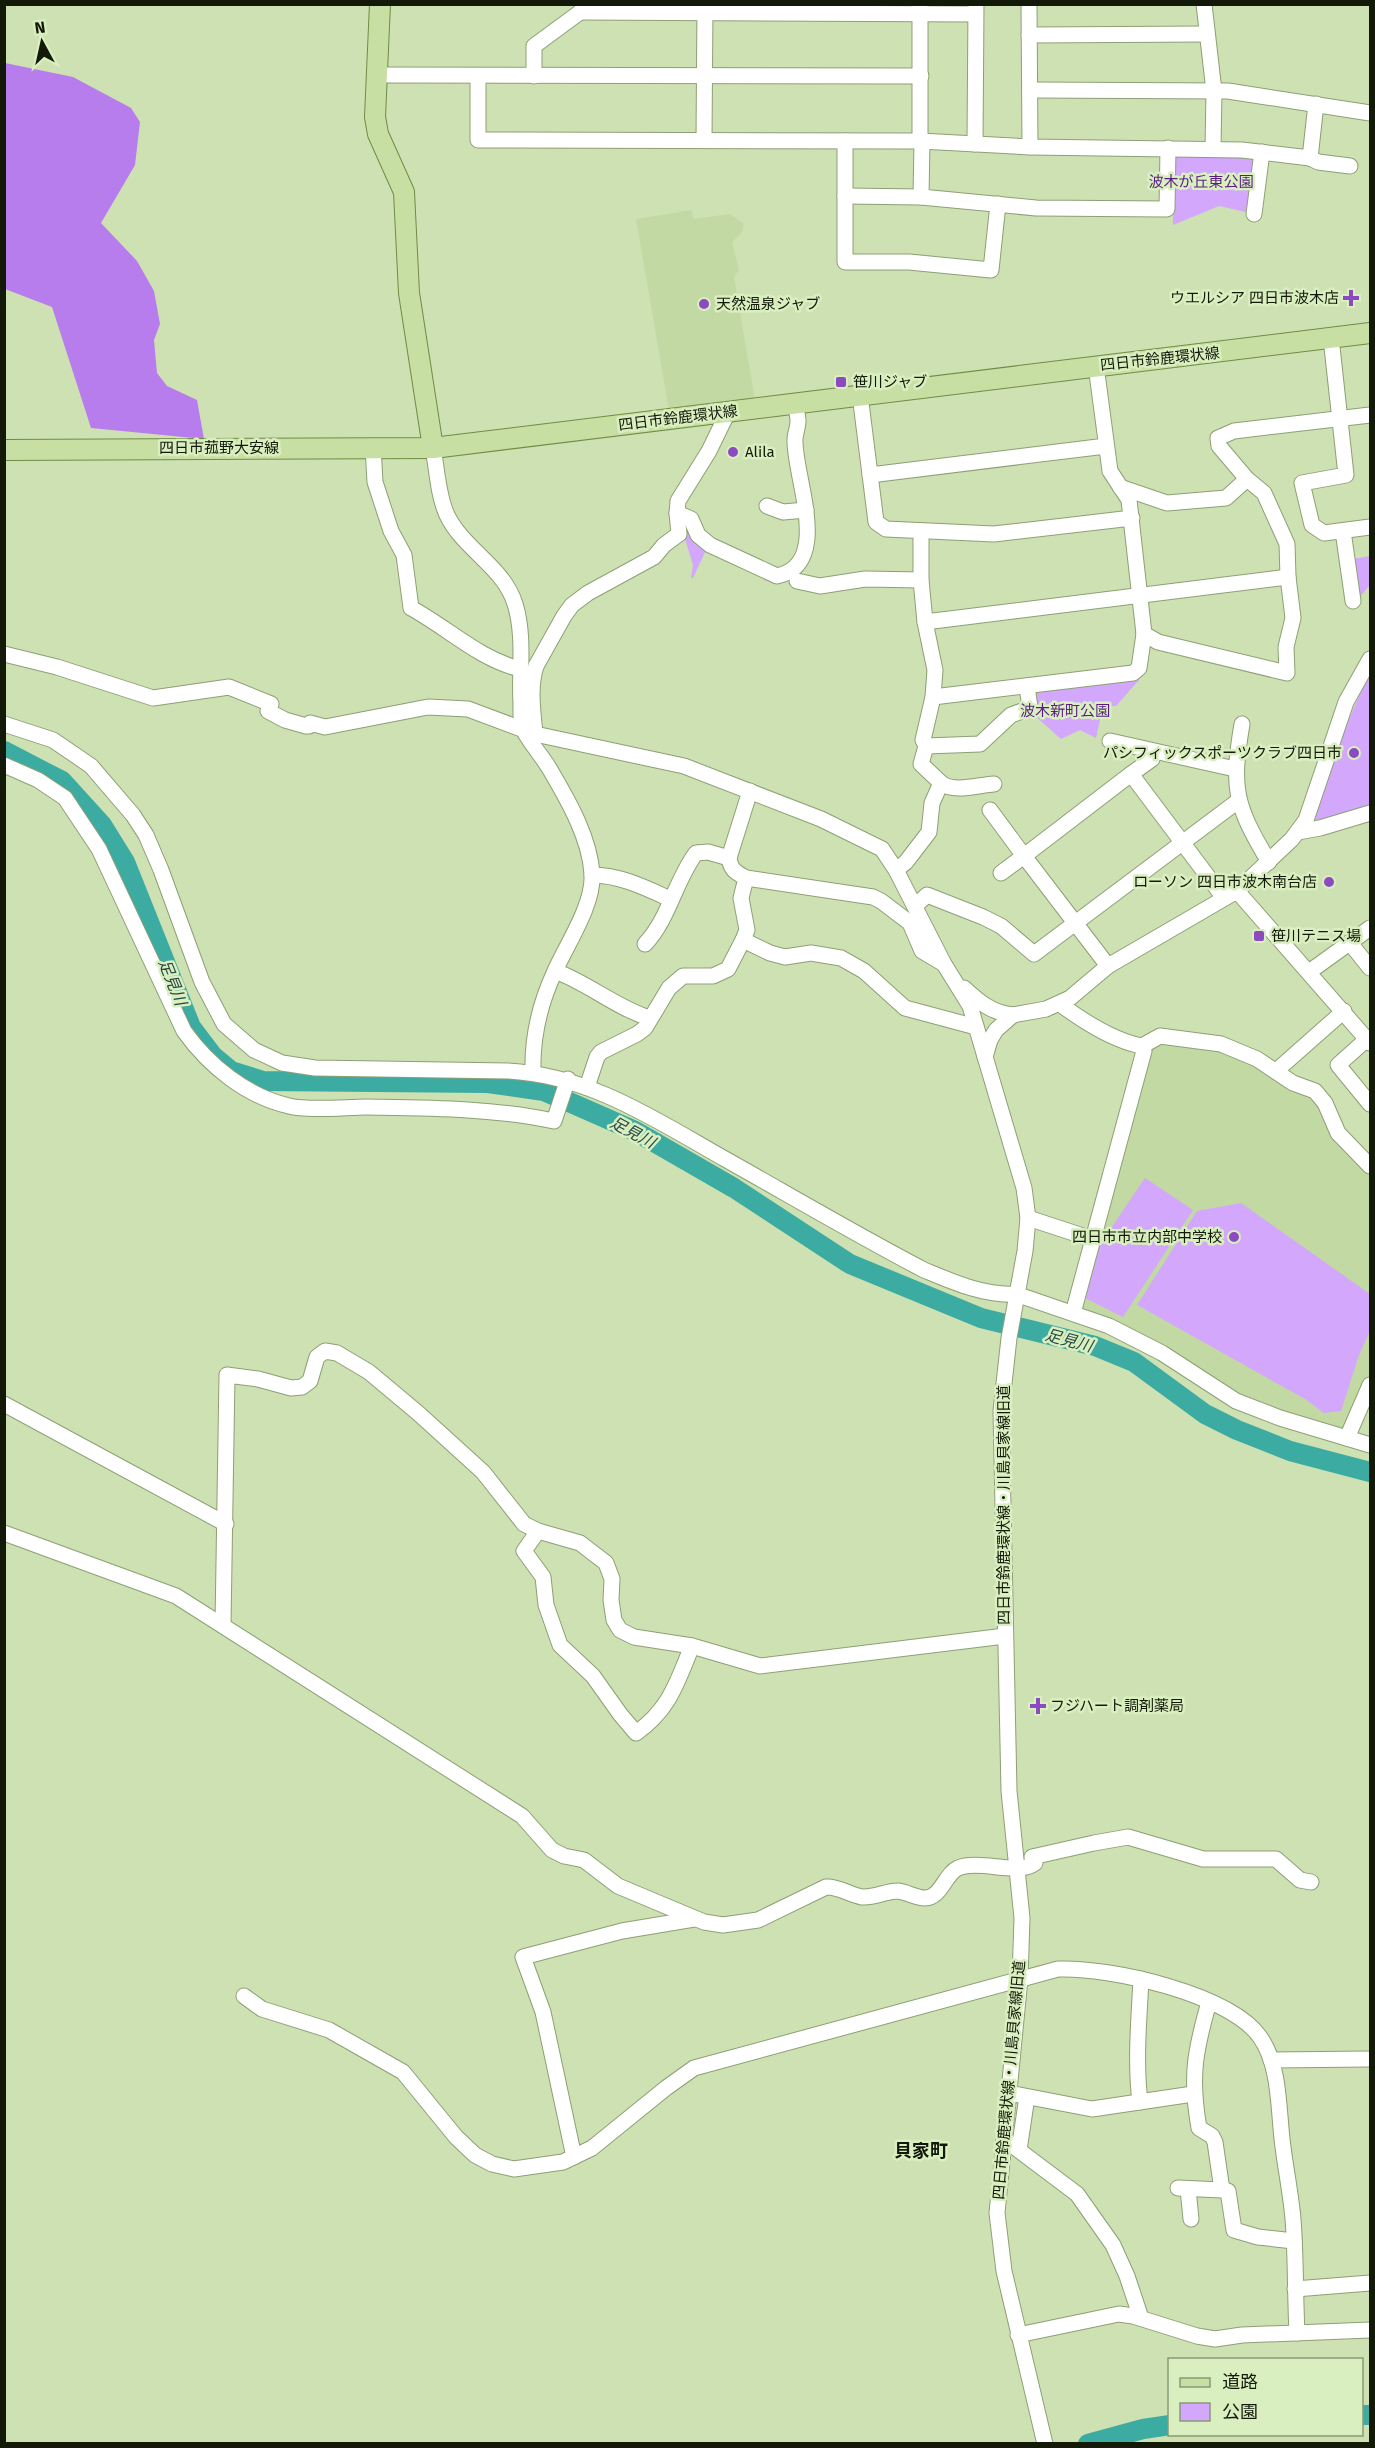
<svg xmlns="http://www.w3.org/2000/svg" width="1375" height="2448" font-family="'Fira Sans','Noto Sans JP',sans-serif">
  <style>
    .built { fill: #c2d9a4 }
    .green { fill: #d3a7fc }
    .forest { fill: #b87dec }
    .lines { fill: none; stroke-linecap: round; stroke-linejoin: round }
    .river { stroke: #3caba2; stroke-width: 20 }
    .minor-casing { stroke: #8da074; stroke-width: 17 }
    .major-casing { stroke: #708c44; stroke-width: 22 }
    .minor { stroke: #fff; stroke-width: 15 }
    .major { stroke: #c7dfa3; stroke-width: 20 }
    .poi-dot { fill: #8b4abf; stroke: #daefc0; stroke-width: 2 }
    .labels { text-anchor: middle; stroke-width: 5; stroke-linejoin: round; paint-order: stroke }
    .park-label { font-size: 15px; fill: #571d7f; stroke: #daefc0 }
    .poi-label { font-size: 15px; fill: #121908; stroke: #daefc0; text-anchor: start }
    .street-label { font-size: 15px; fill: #121908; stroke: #daefc0 }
    .water-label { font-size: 16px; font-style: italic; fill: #274844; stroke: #daefc0 }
    .quarter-label { font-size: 18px; font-weight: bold; fill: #121908; stroke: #daefc0 }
  </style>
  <rect width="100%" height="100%" fill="#cde1b3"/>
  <g class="built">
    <polygon points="692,210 693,219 730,214 744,224 742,232 732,242 739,270 734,277 755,400 669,410 636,219"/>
    <polygon points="1161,1041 1219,1049 1254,1063 1308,1093 1313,1102 1317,1102 1370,1172 1370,1375 1346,1432 1265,1409 1080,1308 1149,1052"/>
  </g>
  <g class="green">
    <polygon points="1176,154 1257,157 1250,213 1219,206 1173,225 1172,157"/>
    <polygon points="689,527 706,550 693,578 691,578 693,565 682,529"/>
    <polygon points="1370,556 1370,585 1358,599 1353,559"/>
    <polygon points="1370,672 1370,809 1312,824 1344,730"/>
    <polygon points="1137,677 1139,680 1116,706 1103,706 1096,738 1080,730 1061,739 1033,714 1033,693 1036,691"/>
    <polygon points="1145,1178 1193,1210 1123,1317 1083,1297 1093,1255"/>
    <polygon points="1241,1203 1370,1294 1370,1331 1359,1355 1341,1411 1324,1413 1305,1399 1137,1305 1197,1211"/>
  </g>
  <polygon class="forest" points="5,63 73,77 131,108 140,122 135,165 101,223 137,261 154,291 160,324 154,340 157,373 167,386 197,400 204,439 91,428 52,307 5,289"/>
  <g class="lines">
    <g class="river">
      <polyline points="4,751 62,781 102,825 125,862 191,1027 213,1056 231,1071 263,1081 488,1083 544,1091 635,1131 734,1188 850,1264 981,1318 1095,1346 1134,1362 1205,1414 1237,1430 1290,1451 1370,1472"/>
      <polyline points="1362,2415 1370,2415"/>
      <polyline points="1088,2444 1143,2429 1170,2425"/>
    </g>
    <defs>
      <g id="minor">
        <polyline points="1029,4 1030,147"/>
        <polyline points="1204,4 1214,91 1213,149"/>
        <polyline points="580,12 975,14"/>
        <polyline points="1029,35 1207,34"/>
        <polyline points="376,75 921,76"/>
        <polyline points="478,76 478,140 920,141 1030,147 1242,150 1310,158 1316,104"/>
        <polyline points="534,76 534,46 587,7"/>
        <polyline points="1030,90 1228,91 1370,113"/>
        <polyline points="704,140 705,4"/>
        <polyline points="845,141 845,262 909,262 991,270 998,204"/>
        <polyline points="920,141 920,4"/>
        <polyline points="922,141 921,197 1036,208 1167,209 1168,148"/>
        <polyline points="975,144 976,4"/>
        <polyline points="1310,158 1318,162 1350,166"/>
        <polyline points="845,196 921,197"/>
        <polyline points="1254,214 1262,152"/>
        <polyline points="1331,338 1346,475 1302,483 1312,525 1324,533 1370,527"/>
        <polyline points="860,395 876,522 886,529 994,534 1132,518"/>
        <path d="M728 412 709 451 678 501 677 513 691 519 698 535 710 545 777 576C833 564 794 477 795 440 795 434 798 427 798 421 798 416 796 409 795 403"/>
        <path d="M373 447 375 482 391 531 404 555 411 608C448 628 479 659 520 669"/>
        <path d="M433 448C437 469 438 496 447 515 463 549 504 567 515 604 525 636 519 672 521 704 521 712 520 724 524 731 532 746 544 758 552 773 569 802 590 839 592 874 594 904 567 944 555 971 540 1003 532 1037 533 1072"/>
        <polyline points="870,475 1106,446"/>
        <polyline points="1120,487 1167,503 1226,498 1247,479"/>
        <polyline points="767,506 783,512 806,510"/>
        <polyline points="921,531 921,580 925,622 935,670 933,697 923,740 926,746 980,744 1011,715 1030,708 1027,686"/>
        <polyline points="1343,531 1353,601"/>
        <polyline points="797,581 820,586 865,579 921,580"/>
        <polyline points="925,622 1288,577"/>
        <polyline points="1144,634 1158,642 1287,673 1286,647 1293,618 1288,577 1287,544 1264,493 1247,479 1219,446 1218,438 1234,431 1370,415"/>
        <polyline points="4,654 57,667 153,698 229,687 271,704 268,711 285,720 306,726 309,726 310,723 325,727 428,707 468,709 535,734 684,766 821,819 882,849 896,870 944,964 970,1006 1024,1188 1028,1218 1025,1251 1009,1338 1001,1411 1009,1791 1022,1918 1020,1979 997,2213 1004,2271 1045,2444"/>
        <polyline points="933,697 1133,673 1139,668 1144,634 1129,500 1110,471 1096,366"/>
        <path d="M4 724 53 740 91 766 133 815 146 835 161 870 202 982 224 1024 254 1050 282 1063 315 1068 508 1071C589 1075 656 1120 725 1159 791 1196 857 1235 924 1270 953 1282 984 1296 1016 1294L1109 1326 1162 1353 1236 1401 1280 1418 1370 1445"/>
        <path d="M1242 724C1231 789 1235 805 1269 862"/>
        <path d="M535 734C533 711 529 688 536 666L564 616 572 605 588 593 654 557 664 545 679 534 677 513"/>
        <polyline points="1110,741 1235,769"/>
        <path d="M4 765 38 780 65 798 99 849 184 1031C209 1066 246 1096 289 1106 308 1111 347 1107 367 1107 430 1108 493 1108 554 1121L568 1079"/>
        <polyline points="1131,774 1152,759"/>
        <path d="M941 783C954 793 978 785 994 784"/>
        <path d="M750 791 729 858C731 870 735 872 746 878L873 897 881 901 910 923 922 951 944 964"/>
        <polyline points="990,810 1024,856 1001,873"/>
        <polyline points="1298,832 1320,828 1370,813"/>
        <polyline points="896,870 906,862 929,832 932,803 941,783 921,764 926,746"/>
        <path d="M592 875C620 875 646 888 670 899"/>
        <polyline points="1237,891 1370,1043"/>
        <polyline points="915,906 927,895 983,917 1001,926 1034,954 1238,801"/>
        <polyline points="743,940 747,930 741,898 746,878"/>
        <polyline points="1350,943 1370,968"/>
        <path d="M645 944C669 919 675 881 696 853L708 852 729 858"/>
        <polyline points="1108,966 1024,856 1131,774 1224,898"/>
        <path d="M555 971C588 983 615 1007 649 1018"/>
        <polyline points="1309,972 1370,928"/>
        <path d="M964 988C979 1002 992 1013 1013 1015"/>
        <path d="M1060 1004C1083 1021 1114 1041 1142 1046L1160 1036 1221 1044 1257 1059 1293 1083 1315 1091 1325 1103 1338 1133 1370 1166"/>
        <polyline points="1367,1039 1338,1065 1370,1104"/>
        <polyline points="985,1057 990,1040 996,1030 1013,1015 1046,1009 1070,998 1108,966 1237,891 1292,839 1306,820 1346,702 1370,659"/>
        <polyline points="1276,1071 1344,1011"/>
        <polyline points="587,1087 597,1057 601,1052 637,1034 645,1028 669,988 683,976 713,976 728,969 743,940 770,953 785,957 811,953 841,958 864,971 905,1008 976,1027"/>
        <polyline points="1028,1218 1092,1239"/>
        <polyline points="1073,1313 1144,1051 1142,1046"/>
        <polyline points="4,1404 226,1524"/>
        <polyline points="1347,1438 1370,1385"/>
        <path d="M538 1531 524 1551 543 1577 546 1605 560 1645 593 1676 620 1714 636 1733C670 1709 677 1682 692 1646"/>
        <path d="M4 1533 176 1596 522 1816 552 1850 564 1856 584 1860 618 1886 704 1922 723 1925 758 1920 826 1887C838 1886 850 1895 862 1897 874 1898 886 1891 898 1891 907 1892 916 1898 925 1898 941 1898 945 1874 958 1868 980 1859 1018 1876 1035 1863"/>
        <polyline points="223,1625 227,1375 258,1379 291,1388 302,1387 310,1381 317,1357 325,1351 337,1353 369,1372 418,1413 483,1472 524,1524 538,1531 580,1543 606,1563 612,1579 611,1600 614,1620 620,1630 634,1637 692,1646 760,1666 1005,1636"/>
        <polyline points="1032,1857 1094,1843 1128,1837 1203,1859 1276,1859 1300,1880 1311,1882"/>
        <path d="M244 1996 262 2009 329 2030 403 2072 456 2137 475 2155 492 2164 514 2169 563 2162 592 2148 666 2088 694 2068 1058 1969C1110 1967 1230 1994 1260 2037 1281 2067 1278 2112 1283 2147 1286 2171 1291 2195 1293 2219 1296 2257 1295 2295 1297 2333"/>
        <polyline points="1271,2060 1370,2059"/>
        <polyline points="1009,2093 1092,2109 1193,2094"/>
        <path d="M1140 2102C1135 2061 1139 2020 1141 1979"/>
        <polyline points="1004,2139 1077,2194 1113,2245 1127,2276 1141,2318"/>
        <polyline points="1019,2150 1027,2097"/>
        <polyline points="574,2157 543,2012 523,1957 622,1931 694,1919"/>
        <path d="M1178 2188 1222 2190 1215 2142 1212 2136 1199 2128C1190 2077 1195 2051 1209 2002"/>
        <polyline points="1188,2189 1191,2219"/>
        <polyline points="1222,2189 1228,2191 1234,2230 1258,2237 1294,2241"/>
        <polyline points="1295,2289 1370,2283"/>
        <polyline points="1018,2335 1119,2314 1133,2316 1197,2336 1215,2339 1242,2335 1370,2330"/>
      </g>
      <g id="major">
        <polyline points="380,4 375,117 378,134 404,192 409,293 433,448"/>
        <polyline points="4,450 433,448 1370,333"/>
      </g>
    </defs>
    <use href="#minor" class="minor-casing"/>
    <use href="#major" class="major-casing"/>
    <use href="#minor" class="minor"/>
    <use href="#major" class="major"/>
  </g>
  <g class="poi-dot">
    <path d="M1348 289h6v6h6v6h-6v6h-6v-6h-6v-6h6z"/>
    <circle cx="704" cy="304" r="6"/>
    <rect x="835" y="376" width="12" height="12" rx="3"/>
    <circle cx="733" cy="452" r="6"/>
    <circle cx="1354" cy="753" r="6"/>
    <circle cx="1329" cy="882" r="6"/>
    <rect x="1253" y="930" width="12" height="12" rx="3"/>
    <circle cx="1234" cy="1237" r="6"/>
    <path d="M1035 1697h6v6h6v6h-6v6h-6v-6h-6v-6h6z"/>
  </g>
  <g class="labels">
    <g class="park-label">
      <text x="1201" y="187">波木が丘東公園</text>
      <text x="1065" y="716">波木新町公園</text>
    </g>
    <g class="poi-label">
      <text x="1339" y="303" text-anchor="end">ウエルシア 四日市波木店</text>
      <text x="716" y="309">天然温泉ジャブ</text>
      <text x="853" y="387">笹川ジャブ</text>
      <text x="745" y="457">Alila</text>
      <text x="1342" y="758" text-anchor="end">パシフィックスポーツクラブ四日市</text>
      <text x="1317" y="887" text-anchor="end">ローソン 四日市波木南台店</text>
      <text x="1271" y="941">笹川テニス場</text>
      <text x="1222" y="1242" text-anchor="end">四日市市立内部中学校</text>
      <text x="1050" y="1711">フジハート調剤薬局</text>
    </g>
    <g class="street-label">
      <text transform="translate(1160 359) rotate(-6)" y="5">四日市鈴鹿環状線</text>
      <text transform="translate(678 418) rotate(-7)" y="5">四日市鈴鹿環状線</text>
      <text x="219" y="453">四日市菰野大安線</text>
      <text transform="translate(1004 1505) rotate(-90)" y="5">四日市鈴鹿環状線・川島貝家線旧道</text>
      <text transform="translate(1009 2080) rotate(-85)" y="5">四日市鈴鹿環状線・川島貝家線旧道</text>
    </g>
    <g class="water-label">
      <text transform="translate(173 982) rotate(68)" y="6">足見川</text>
      <text transform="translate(633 1132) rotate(28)" y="6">足見川</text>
      <text transform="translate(1069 1340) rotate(15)" y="6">足見川</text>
    </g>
    <g class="quarter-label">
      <text x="921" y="2157">貝家町</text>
    </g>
  </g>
  <rect width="1375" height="2448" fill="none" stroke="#121908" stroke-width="12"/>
  <rect x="1168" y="2358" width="195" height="78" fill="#daefc0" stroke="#8a9976" stroke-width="1.5"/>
  <rect x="1180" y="2378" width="30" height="9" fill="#c7dfa3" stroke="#8a9976" stroke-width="1.5"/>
  <text x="1222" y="2388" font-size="18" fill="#121908">道路</text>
  <rect x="1180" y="2403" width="30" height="18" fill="#d3a7fc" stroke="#8a9976" stroke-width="1.5"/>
  <text x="1222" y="2418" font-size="18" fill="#121908">公園</text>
  <g transform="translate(42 42) rotate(352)" stroke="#daefc0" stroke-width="4.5" paint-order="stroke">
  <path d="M0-4.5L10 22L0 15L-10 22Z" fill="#121908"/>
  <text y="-9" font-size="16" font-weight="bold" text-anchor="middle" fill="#121908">N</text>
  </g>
</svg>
